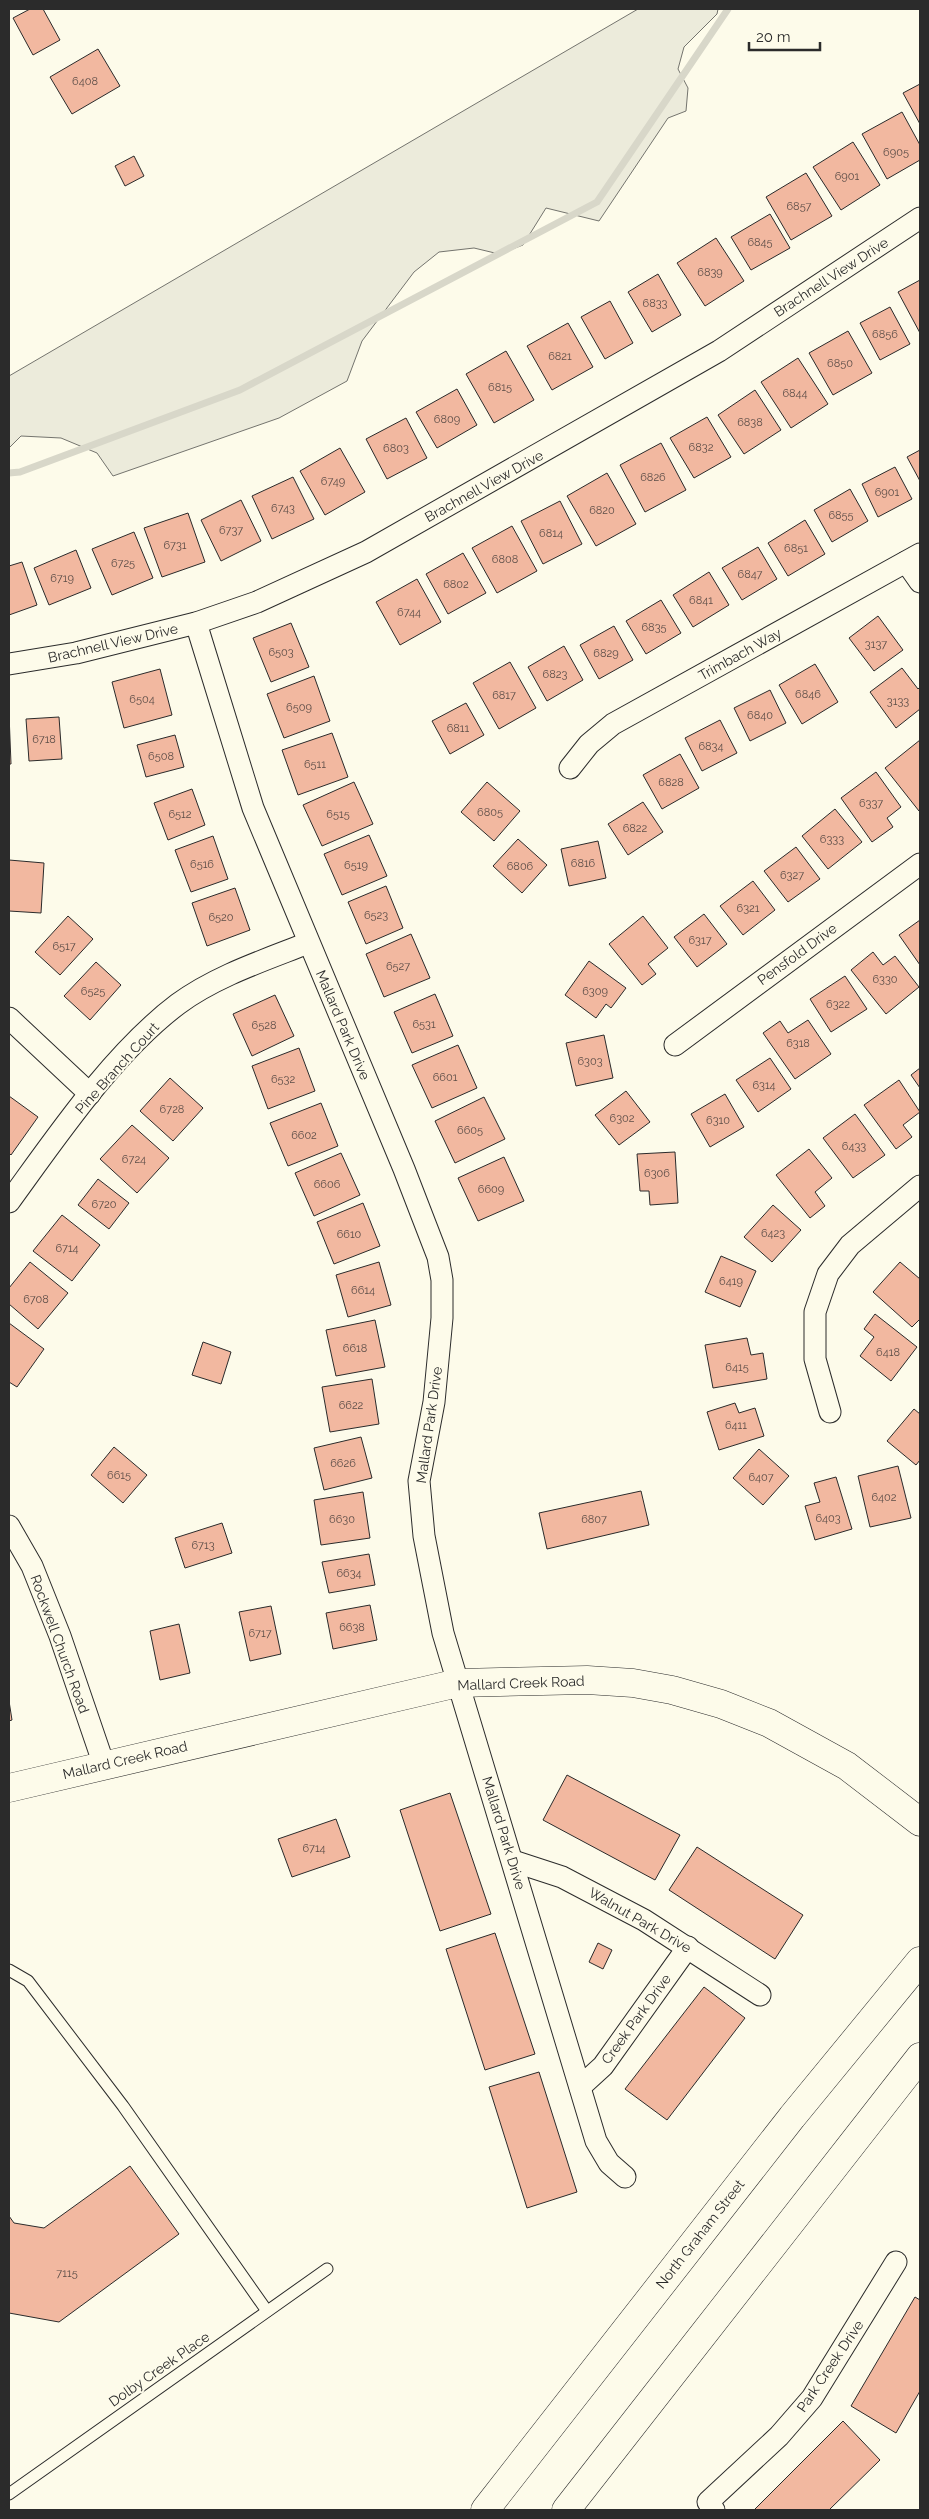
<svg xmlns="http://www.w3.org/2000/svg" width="929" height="2519" font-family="Raleway,sans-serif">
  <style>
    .green { fill: #ecebdb; stroke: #74746e }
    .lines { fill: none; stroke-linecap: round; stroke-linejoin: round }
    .stream { stroke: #d8d7c9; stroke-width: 7 }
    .building { fill: #f2b8a0; stroke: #2b2b2b }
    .service-casing { stroke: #2b2b2b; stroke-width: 13 }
    .minor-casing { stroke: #2b2b2b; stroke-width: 23 }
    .secondary-casing { stroke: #2b2b2b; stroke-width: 29 }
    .service { stroke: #fdfbea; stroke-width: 11 }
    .minor { stroke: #fdfbea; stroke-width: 21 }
    .secondary { stroke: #fdfbea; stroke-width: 28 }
    .labels { text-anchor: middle; stroke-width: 4; stroke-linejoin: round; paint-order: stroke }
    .number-label { font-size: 11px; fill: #5d4e48 }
    .street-label { font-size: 14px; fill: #2b2b2b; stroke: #fdfbea }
  </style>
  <rect width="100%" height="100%" fill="#fdfbea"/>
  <polygon class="green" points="638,9 718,9 717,14 684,47 678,69 688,88 686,111 668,118 599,221 546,208 523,245 499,254 474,248 439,252 414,272 362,341 347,381 279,418 113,476 97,453 61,438 21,436 9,448 9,376"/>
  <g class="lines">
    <polyline class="stream" points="9,473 20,472 240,390 597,202 728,9"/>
  </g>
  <g class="building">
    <polygon points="30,9 43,9 60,40 33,55 13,18"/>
    <polygon points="98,49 120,86 72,114 50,77"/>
    <polygon points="920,84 920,124 903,93"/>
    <polygon points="902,112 920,145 920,160 887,179 862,134"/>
    <polygon points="853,142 880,185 841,210 813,167"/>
    <polygon points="134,156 144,176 125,186 115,166"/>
    <polygon points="806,173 832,216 791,240 766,197"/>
    <polygon points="770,214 790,248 751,270 731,237"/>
    <polygon points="716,238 744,281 705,306 677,263"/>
    <polygon points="658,274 681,315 652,332 628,292"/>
    <polygon points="920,280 920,333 898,292"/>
    <polygon points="610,301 633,343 605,359 581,317"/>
    <polygon points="890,307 910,344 880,360 860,323"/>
    <polygon points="568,323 593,367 552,390 527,346"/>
    <polygon points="848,331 872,373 833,395 809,353"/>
    <polygon points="506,351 534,400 494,423 466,374"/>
    <polygon points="798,358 828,404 791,428 761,382"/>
    <polygon points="457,389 477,425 437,448 416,412"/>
    <polygon points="755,390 781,430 744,454 718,415"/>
    <polygon points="707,417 731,457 694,478 670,438"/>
    <polygon points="406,418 427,458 387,479 366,439"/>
    <polygon points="661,443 686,490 645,512 620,465"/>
    <polygon points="340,448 365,492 325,515 300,471"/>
    <polygon points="920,450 920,481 907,457"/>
    <polygon points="895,467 912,499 878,517 862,484"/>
    <polygon points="607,473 636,524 596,546 567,496"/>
    <polygon points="293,477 314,519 272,539 252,496"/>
    <polygon points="850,489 868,521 832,542 814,510"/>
    <polygon points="241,500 261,541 221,561 201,520"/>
    <polygon points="560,501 582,544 543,564 521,521"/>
    <polygon points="188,513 205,562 162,577 144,528"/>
    <polygon points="805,520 825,554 788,576 768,543"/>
    <polygon points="512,526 537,571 497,593 472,548"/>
    <polygon points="134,532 153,578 112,595 92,549"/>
    <polygon points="758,547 777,579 742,600 722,568"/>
    <polygon points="76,550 91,588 49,605 34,568"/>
    <polygon points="463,553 486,593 448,614 426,574"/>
    <polygon points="22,562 37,605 9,615 9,566"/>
    <polygon points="709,572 729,605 693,627 673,595"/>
    <polygon points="417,579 441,622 400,645 376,602"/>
    <polygon points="661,600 681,633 646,654 626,621"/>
    <polygon points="878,616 903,650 874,671 849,638"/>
    <polygon points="291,623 309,667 271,682 253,638"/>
    <polygon points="614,626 633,660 599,679 580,645"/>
    <polygon points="564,646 583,680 547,701 528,667"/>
    <polygon points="510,662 536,708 499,729 473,683"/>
    <polygon points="815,664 838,702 802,724 779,685"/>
    <polygon points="902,668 918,689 920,687 920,709 896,728 870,692"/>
    <polygon points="160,669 172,715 124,728 112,682"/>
    <polygon points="314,676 330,721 284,738 267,694"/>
    <polygon points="770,690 786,723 750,741 734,708"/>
    <polygon points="466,703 484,735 450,754 432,721"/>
    <polygon points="9,714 11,764 9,764"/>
    <polygon points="59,717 62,759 29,761 26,719"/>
    <polygon points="720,720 737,753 702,771 685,738"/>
    <polygon points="332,733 348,777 298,795 282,750"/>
    <polygon points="175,735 184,767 146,777 137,745"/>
    <polygon points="920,740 920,810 919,811 885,768"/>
    <polygon points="680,754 699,788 662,809 643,775"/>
    <polygon points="876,772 901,807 887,818 893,827 872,842 841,798"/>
    <polygon points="354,782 373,824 322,846 303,805"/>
    <polygon points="487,782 520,811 494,841 461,812"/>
    <polygon points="192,789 205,825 168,840 154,803"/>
    <polygon points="643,802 663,832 628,855 608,824"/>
    <polygon points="835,809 862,842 828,869 802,836"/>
    <polygon points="369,835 387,876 342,895 324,854"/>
    <polygon points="213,836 228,879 191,892 175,850"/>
    <polygon points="518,839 547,865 522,893 493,866"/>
    <polygon points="598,841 606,878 569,886 561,849"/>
    <polygon points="796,847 820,879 788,902 764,871"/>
    <polygon points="9,860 44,863 41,913 9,911"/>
    <polygon points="753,881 775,910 743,935 720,906"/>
    <polygon points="386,886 403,928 366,944 348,902"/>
    <polygon points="235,888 250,930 207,946 192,903"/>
    <polygon points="704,914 727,944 697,967 674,937"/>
    <polygon points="68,916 93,939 60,975 35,952"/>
    <polygon points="643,916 668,948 648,964 656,974 642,985 609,944"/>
    <polygon points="920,920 920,965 899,935"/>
    <polygon points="411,934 430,978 384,997 366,954"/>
    <polygon points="873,952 883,965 895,956 919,987 886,1014 851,970"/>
    <polygon points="589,961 626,988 611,1008 606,1004 596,1018 565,995"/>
    <polygon points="96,962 121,985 90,1020 64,996"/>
    <polygon points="845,976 867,1009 831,1032 810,999"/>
    <polygon points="435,994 453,1036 412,1053 394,1012"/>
    <polygon points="275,995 294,1036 252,1056 233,1014"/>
    <polygon points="808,1020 831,1054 795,1079 763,1033 780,1021 788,1033"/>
    <polygon points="604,1035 613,1078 576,1086 566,1043"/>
    <polygon points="458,1045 477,1088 432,1108 412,1065"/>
    <polygon points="299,1048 315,1091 268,1109 252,1066"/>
    <polygon points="770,1058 791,1089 758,1112 736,1080"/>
    <polygon points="920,1068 920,1088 911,1075"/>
    <polygon points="170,1078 203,1108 173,1141 140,1111"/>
    <polygon points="899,1080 920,1112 903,1125 912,1137 896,1149 864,1105"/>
    <polygon points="626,1091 650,1122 619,1145 595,1115"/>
    <polygon points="725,1094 744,1127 710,1147 691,1114"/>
    <polygon points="9,1096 38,1117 11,1155 9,1153"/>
    <polygon points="484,1097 505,1139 455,1163 435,1121"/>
    <polygon points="321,1103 338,1146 288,1166 270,1123"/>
    <polygon points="855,1114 885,1155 853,1178 823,1138"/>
    <polygon points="132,1125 169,1158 137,1193 100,1159"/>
    <polygon points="809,1149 832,1178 815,1192 825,1206 810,1218 776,1175"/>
    <polygon points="675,1152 678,1203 650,1205 649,1191 640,1191 637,1154"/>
    <polygon points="341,1153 360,1195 314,1216 295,1173"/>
    <polygon points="504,1157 524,1201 478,1221 458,1178"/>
    <polygon points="98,1179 129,1203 109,1229 78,1205"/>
    <polygon points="363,1203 380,1246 334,1264 317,1222"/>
    <polygon points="773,1205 801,1230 772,1262 744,1237"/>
    <polygon points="62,1215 100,1245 72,1281 33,1251"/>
    <polygon points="721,1256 756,1271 740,1307 705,1292"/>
    <polygon points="30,1262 68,1293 38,1329 9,1304 9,1288"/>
    <polygon points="379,1262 391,1305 348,1317 336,1275"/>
    <polygon points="900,1262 920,1279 920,1319 912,1327 873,1292"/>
    <polygon points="875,1314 917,1347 891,1381 860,1356 874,1337 864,1329"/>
    <polygon points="375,1320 385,1367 336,1376 326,1330"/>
    <polygon points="9,1323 44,1349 17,1387 9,1382"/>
    <polygon points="747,1338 751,1355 763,1353 767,1379 713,1388 705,1345"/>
    <polygon points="203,1342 231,1352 221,1384 192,1375"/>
    <polygon points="372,1379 379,1424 330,1432 322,1387"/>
    <polygon points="735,1403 739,1413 755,1408 764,1436 719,1450 707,1412"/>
    <polygon points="914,1409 920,1414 920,1460 916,1465 887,1441"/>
    <polygon points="361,1437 372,1478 324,1490 314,1448"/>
    <polygon points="114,1447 147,1475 123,1503 91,1475"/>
    <polygon points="759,1449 789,1476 763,1505 733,1478"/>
    <polygon points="898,1466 911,1518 870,1527 858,1476"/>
    <polygon points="836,1477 852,1529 815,1540 805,1506 820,1502 814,1483"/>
    <polygon points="641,1491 649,1525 547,1549 539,1513"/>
    <polygon points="363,1492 370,1538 321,1545 314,1500"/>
    <polygon points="222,1523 232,1553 185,1568 175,1538"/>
    <polygon points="369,1554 375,1585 329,1593 322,1562"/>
    <polygon points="370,1605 377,1640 333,1649 326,1613"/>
    <polygon points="271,1606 281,1654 250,1661 239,1612"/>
    <polygon points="179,1624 190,1673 160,1680 150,1631"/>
    <polygon points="9,1701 12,1720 9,1721"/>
    <polygon points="567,1775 680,1835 655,1880 543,1820"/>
    <polygon points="450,1793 491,1914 440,1931 400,1810"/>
    <polygon points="336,1819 350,1857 292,1877 278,1839"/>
    <polygon points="697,1847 803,1915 775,1959 669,1890"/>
    <polygon points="495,1933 535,2054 485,2070 446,1949"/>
    <polygon points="598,1943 612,1950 603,1969 589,1962"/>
    <polygon points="704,1987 745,2018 667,2120 625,2089"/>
    <polygon points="539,2072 577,2192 527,2208 489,2087"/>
    <polygon points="130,2166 179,2234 59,2322 9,2313 9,2216 14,2223 44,2228"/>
    <polygon points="915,2297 920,2300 920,2391 896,2433 851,2406"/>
    <polygon points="843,2421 880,2460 829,2510 754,2510"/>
  </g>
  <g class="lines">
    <defs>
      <g id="service">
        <polyline points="9,1970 28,1981 123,2106 267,2311"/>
        <polyline points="9,2494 327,2269"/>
      </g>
      <g id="minor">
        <polyline points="906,562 920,582"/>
        <polyline points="196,623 253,808 404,1169 438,1257 442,1280 442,1318 434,1402 419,1481 424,1536 443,1633 596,2141 609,2163 625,2177"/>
        <polyline points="9,664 76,653 196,623 257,602 366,552 719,351 920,218"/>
        <polyline points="570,768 589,744 613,724 920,554"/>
        <polyline points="9,1018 90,1094"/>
        <polyline points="675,1045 920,864"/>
        <path d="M9 1202C57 1136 113 1053 178 1004 216 976 265 960 308 943"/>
        <polyline points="830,1412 815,1359 815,1312 828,1274 850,1245 920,1186"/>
        <polyline points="9,1526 32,1566 60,1636 104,1765"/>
        <polyline points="513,1861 562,1877 644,1920 760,1995"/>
        <polyline points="580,2087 603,2066 688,1947"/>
        <polyline points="714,2510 708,2502 779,2436 812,2398 896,2262"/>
      </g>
      <g id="secondary">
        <polyline points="9,1788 458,1683 587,1680 633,1683 672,1690 721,1704 769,1723 847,1766 920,1822"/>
        <polyline points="485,2510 792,2117 920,1961"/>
        <polyline points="566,2510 920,2057"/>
      </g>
    </defs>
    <use href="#service" class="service-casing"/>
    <use href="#minor" class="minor-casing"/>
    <use href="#secondary" class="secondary-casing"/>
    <use href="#service" class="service"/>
    <use href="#minor" class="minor"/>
    <use href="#secondary" class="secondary"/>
  </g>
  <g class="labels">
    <g class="number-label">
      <text x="85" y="85">6408</text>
      <text x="896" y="156">6905</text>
      <text x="847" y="180">6901</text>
      <text x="799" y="210">6857</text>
      <text x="760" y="246">6845</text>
      <text x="710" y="276">6839</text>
      <text x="655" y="307">6833</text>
      <text x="885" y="338">6856</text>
      <text x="560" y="360">6821</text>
      <text x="840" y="367">6850</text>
      <text x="500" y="391">6815</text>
      <text x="795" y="397">6844</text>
      <text x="447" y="423">6809</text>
      <text x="750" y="426">6838</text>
      <text x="701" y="451">6832</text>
      <text x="396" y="452">6803</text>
      <text x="653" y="481">6826</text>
      <text x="333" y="485">6749</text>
      <text x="887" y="496">6901</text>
      <text x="283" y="512">6743</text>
      <text x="602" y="514">6820</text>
      <text x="841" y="519">6855</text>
      <text x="231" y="534">6737</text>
      <text x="551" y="537">6814</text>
      <text x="175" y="549">6731</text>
      <text x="796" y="552">6851</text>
      <text x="505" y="563">6808</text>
      <text x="123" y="567">6725</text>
      <text x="750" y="578">6847</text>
      <text x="62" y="582">6719</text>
      <text x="456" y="588">6802</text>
      <text x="701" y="604">6841</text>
      <text x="409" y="616">6744</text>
      <text x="654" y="631">6835</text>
      <text x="876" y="648">3137</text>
      <text x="281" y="656">6503</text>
      <text x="606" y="657">6829</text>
      <text x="555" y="678">6823</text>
      <text x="808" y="698">6846</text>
      <text x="504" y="699">6817</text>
      <text x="142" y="703">6504</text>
      <text x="898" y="705">3133</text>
      <text x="299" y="711">6509</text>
      <text x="760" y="719">6840</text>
      <text x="458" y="732">6811</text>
      <text x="44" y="743">6718</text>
      <text x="711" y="750">6834</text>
      <text x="161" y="760">6508</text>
      <text x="315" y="768">6511</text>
      <text x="671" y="786">6828</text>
      <text x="871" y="807">6337</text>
      <text x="490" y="816">6805</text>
      <text x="180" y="818">6512</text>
      <text x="338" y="818">6515</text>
      <text x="635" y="832">6822</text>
      <text x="832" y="843">6333</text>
      <text x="583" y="867">6816</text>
      <text x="202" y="868">6516</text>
      <text x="356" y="869">6519</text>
      <text x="520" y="870">6806</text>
      <text x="792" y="879">6327</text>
      <text x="748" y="912">6321</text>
      <text x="376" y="919">6523</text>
      <text x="221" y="921">6520</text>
      <text x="700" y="944">6317</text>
      <text x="64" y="950">6517</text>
      <text x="398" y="970">6527</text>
      <text x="885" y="983">6330</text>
      <text x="93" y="995">6525</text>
      <text x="595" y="995">6309</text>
      <text x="838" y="1008">6322</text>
      <text x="424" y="1028">6531</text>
      <text x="264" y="1029">6528</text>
      <text x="798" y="1047">6318</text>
      <text x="590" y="1065">6303</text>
      <text x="445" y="1081">6601</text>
      <text x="283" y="1083">6532</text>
      <text x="764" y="1089">6314</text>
      <text x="172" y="1113">6728</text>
      <text x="622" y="1122">6302</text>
      <text x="718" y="1124">6310</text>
      <text x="470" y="1134">6605</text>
      <text x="304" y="1139">6602</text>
      <text x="854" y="1150">6433</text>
      <text x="134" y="1163">6724</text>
      <text x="657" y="1177">6306</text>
      <text x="327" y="1188">6606</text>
      <text x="491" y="1193">6609</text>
      <text x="104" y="1208">6720</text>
      <text x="773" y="1237">6423</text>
      <text x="349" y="1238">6610</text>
      <text x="67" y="1252">6714</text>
      <text x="731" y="1285">6419</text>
      <text x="363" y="1294">6614</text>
      <text x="36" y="1303">6708</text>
      <text x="355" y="1352">6618</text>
      <text x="888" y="1356">6418</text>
      <text x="737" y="1371">6415</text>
      <text x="351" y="1409">6622</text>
      <text x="736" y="1429">6411</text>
      <text x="343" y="1467">6626</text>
      <text x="119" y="1479">6615</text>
      <text x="761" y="1481">6407</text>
      <text x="884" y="1501">6402</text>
      <text x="828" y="1522">6403</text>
      <text x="342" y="1523">6630</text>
      <text x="594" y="1523">6807</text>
      <text x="203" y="1549">6713</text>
      <text x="349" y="1577">6634</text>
      <text x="352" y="1631">6638</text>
      <text x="260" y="1637">6717</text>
      <text x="314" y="1852">6714</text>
      <text x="67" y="2277">7115</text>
    </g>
    <g class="street-label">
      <text transform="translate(831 277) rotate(-33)" y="5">Brachnell View Drive</text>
      <text transform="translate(484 486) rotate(-29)" y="5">Brachnell View Drive</text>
      <text transform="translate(113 643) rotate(-13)" y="5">Brachnell View Drive</text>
      <text transform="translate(740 654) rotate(-29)" y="5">Trimbach Way</text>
      <text transform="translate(797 954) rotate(-36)" y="5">Pensfold Drive</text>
      <text transform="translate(343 1025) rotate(67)" y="5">Mallard Park Drive</text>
      <text transform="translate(117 1068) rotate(-48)" y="5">Pine Branch Court</text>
      <text transform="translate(429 1425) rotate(-82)" y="5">Mallard Park Drive</text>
      <text transform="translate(60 1644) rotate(70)" y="5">Rockwell Church Road</text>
      <text transform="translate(521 1683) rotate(-2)" y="5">Mallard Creek Road</text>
      <text transform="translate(125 1760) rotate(-13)" y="5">Mallard Creek Road</text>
      <text transform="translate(504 1833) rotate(73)" y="5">Mallard Park Drive</text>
      <text transform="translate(640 1920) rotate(30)" y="5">Walnut Park Drive</text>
      <text transform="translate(636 2019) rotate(-54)" y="5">Creek Park Drive</text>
      <text transform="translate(700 2234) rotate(-52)" y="5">North Graham Street</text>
      <text transform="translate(830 2366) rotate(-56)" y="5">Park Creek Drive</text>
      <text transform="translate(159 2369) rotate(-35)" y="5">Dolby Creek Place</text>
    </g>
  </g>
  <rect width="929" height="2519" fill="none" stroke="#2b2b2b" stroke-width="20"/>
  <path d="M749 42v8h71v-8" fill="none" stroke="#2b2b2b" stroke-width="2.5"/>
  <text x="756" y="42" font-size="15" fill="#2b2b2b" stroke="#fdfbea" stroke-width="4" paint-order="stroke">20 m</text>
</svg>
